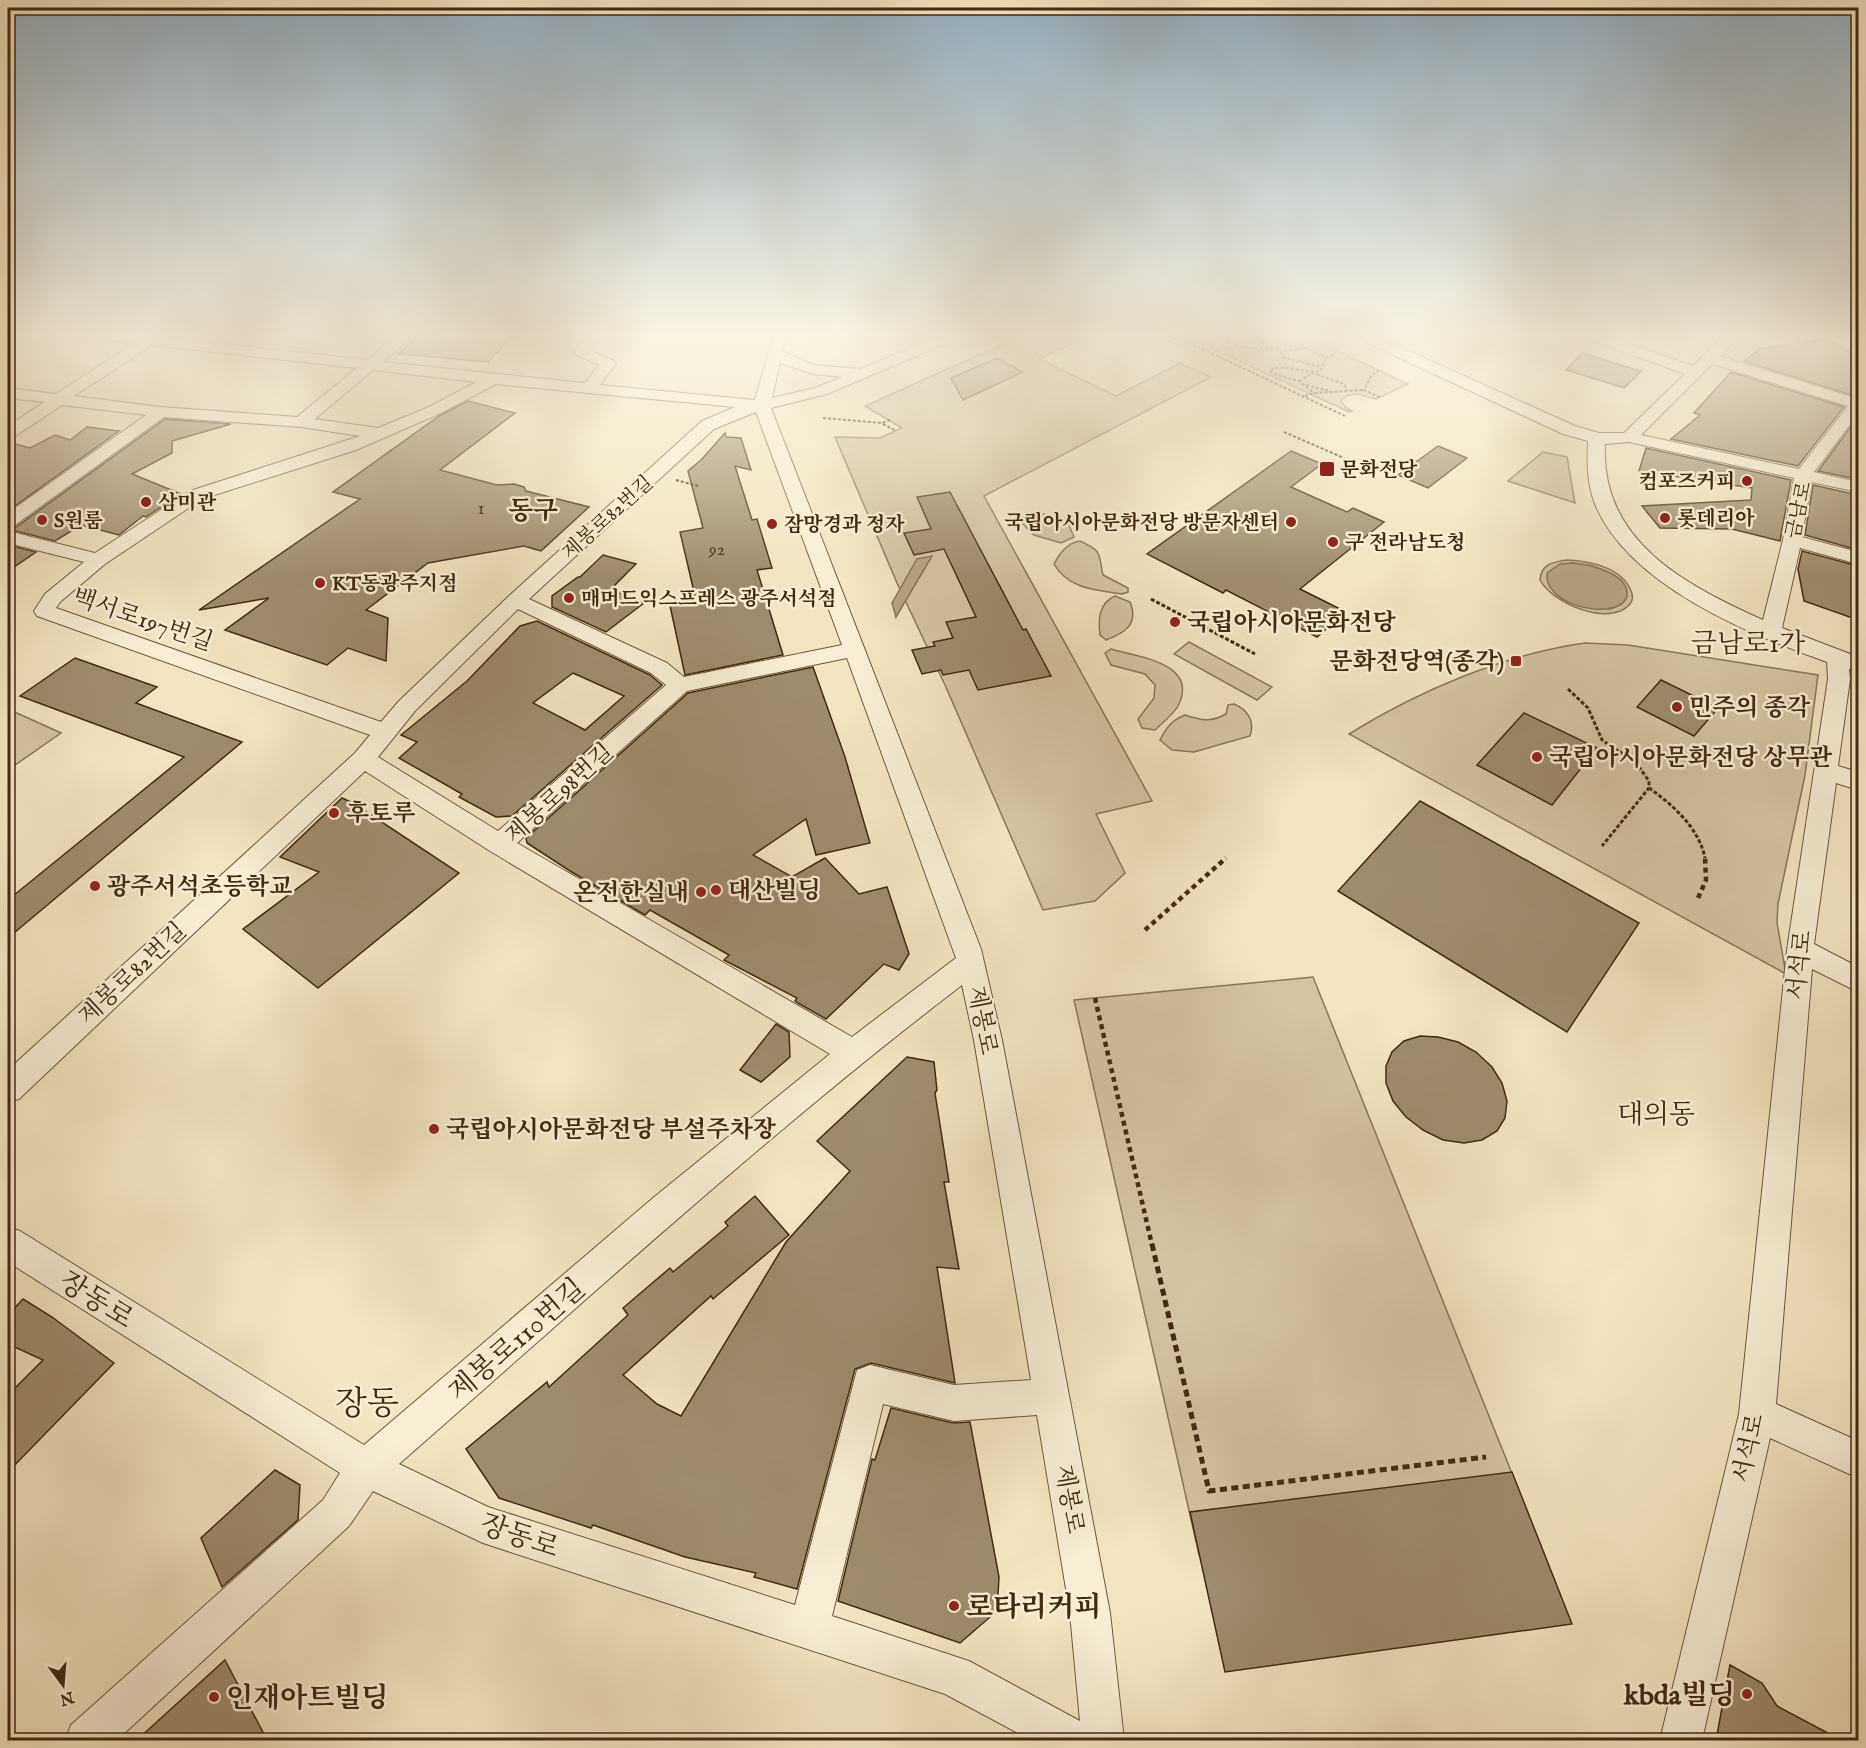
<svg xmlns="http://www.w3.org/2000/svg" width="1866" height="1748" font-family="'IM FELL English','Noto Serif KR',serif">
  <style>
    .green { fill: #d4c5a1; stroke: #8a7858; stroke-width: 1.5; fill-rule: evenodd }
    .water { fill: #b6a684; stroke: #877556; stroke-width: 1.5 }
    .building { fill: #9d8c6b; stroke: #412b10; stroke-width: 1.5; fill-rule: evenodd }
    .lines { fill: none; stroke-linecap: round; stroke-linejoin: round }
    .minor-casing { stroke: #6d5a3c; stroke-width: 2 }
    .path-far3 { stroke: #412b10; stroke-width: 2; stroke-dasharray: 3 2; stroke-linecap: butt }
    .path-far2 { stroke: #412b10; stroke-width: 3; stroke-dasharray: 4 2; stroke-linecap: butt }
    .path-far1 { stroke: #412b10; stroke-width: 4.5; stroke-dasharray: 5 4; stroke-linecap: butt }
    .path { stroke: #412b10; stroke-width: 5; stroke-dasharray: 7 4.5; stroke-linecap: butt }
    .minor { fill: #f7eed5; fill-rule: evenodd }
    .poi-dot { fill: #8f2418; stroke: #f7eed5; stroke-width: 2 }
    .labels { text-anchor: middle; stroke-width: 5; stroke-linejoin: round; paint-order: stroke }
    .far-number-label { font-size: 18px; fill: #584327 }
    .far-poi-label { font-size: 20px; font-weight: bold; fill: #412b10; stroke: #f7eed5; text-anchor: start }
    .far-street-label { font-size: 20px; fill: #412b10; stroke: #f7eed5 }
    .street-label { font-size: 24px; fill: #412b10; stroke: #f7eed5 }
    .poi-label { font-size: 24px; font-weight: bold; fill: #412b10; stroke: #f7eed5; text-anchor: start }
    .far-district-label { font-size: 26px; font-weight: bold; fill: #412b10; stroke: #f7eed5 }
    .quarter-label { font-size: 27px; fill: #412b10; stroke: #f7eed5 }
    .near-street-label { font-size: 28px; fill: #412b10; stroke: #f7eed5 }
    .near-poi-label { font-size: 28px; font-weight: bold; fill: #412b10; stroke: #f7eed5; text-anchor: start }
    .near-quarter-label { font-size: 33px; fill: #412b10; stroke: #f7eed5 }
  </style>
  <rect width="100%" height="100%" fill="#f2e5bf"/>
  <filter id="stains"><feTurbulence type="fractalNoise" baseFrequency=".00333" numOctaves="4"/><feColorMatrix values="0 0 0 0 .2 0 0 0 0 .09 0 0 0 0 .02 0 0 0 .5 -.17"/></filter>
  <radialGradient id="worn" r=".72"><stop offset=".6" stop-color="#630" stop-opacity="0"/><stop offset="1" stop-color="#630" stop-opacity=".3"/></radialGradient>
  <g class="green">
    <polygon points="1030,332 1096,332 1039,359 1116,396 1180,363 1211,377 984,496 1152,801 1096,814 1125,873 1095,901 1043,910 945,685 897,583 835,437 880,438 902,428 865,406"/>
    <polygon points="1177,332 1297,332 1408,384 1376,399 1357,394 1346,396 1341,401 1345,407 1352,411 1349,412"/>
    <polygon points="1543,452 1567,457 1575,503 1508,481"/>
    <polygon points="1033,512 1053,516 1068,523 1074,537 1061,543 1034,535 1019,520"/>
    <path d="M1080 541C1104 552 1098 554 1103 575L1128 588V592L1122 594C1096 590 1068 589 1054 564 1060 553 1067 543 1080 541Z"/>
    <path d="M1567 560C1589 561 1622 567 1631 591 1633 595 1633 600 1630 604 1610 628 1552 603 1540 580 1541 564 1553 562 1567 560ZM1571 563C1580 564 1588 564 1596 567 1617 574 1646 599 1609 609Z"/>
    <path d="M1115 596 1130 602C1139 624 1125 633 1106 640L1100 635C1098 619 1099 603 1115 596Z"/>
    <polygon points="1189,642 1272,687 1257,700 1174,654"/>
    <path d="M1585 643 1628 645 1818 675 1805 775 1778 904 1777 923 1786 974 1349 734C1418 691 1505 654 1585 643Z"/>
    <path d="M1111 649C1138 657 1200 663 1178 706 1173 715 1162 723 1155 730L1142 728 1138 719 1154 698 1155 685 1145 674 1111 665 1105 653Z"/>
    <path d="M1234 704C1248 710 1255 721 1250 736L1194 752 1172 750 1160 740C1166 728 1172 720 1185 715 1201 720 1210 723 1226 714L1228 705Z"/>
    <polygon points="8,709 61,733 8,770"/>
    <polygon points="1313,977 1527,1511 1199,1555 1074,1000"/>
  </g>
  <g class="water">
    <polygon points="932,556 896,617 892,603 917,559"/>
    <path d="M1571 563C1588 564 1630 573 1627 596 1626 601 1622 604 1618 606 1596 616 1544 602 1547 573L1560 564Z"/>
  </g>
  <g class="building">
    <polygon points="422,332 516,332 488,362 399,354"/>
    <polygon points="1828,338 1858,357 1858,397 1744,361 1760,349"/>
    <polygon points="1582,353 1641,371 1624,388 1566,370"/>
    <polygon points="997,358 1023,372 963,400 951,378"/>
    <polygon points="1731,372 1844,407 1798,466 1671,439 1700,415 1694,413"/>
    <polygon points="468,401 515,413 440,470 497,485 514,484 524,487 526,491 589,507 541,551 524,546 428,563 366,610 388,618 386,661 348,648 327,665 225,630 269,598 199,610 360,499 333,492 439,416"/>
    <polygon points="1858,417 1858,447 1853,445 1852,478 1818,471"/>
    <polygon points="165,419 231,424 172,441 172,453 132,474 181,494 146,517 143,516 119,535 81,525 55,541 8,529 16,527"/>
    <polygon points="87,427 119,431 8,511 8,442 30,448 55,435 70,440"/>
    <polygon points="725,433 726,437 741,438 751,470 735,466 752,520 757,519 772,568 757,570 783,655 685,675 669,601 695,596 680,532 703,528 688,471 702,459"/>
    <polygon points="1438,446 1467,458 1428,488 1398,475"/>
    <polygon points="1646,448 1791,480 1780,541 1732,529 1660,528 1642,506 1751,500 1752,488 1639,471"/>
    <polygon points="1291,451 1322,464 1291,487 1347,512 1353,508 1384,522 1300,589 1346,612 1317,637 1226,590 1223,593 1147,554"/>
    <polygon points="1813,485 1858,495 1858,550 1805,535"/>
    <polygon points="950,492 1023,630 1026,629 1051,676 978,690 969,670 943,675 941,670 922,674 912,650 935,646 933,642 953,638 946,622 976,617 944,549 914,555 904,533 931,529 917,497"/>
    <polygon points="8,545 36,552 8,571"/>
    <polygon points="1802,551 1858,566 1858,620 1804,601 1798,569"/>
    <polygon points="603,555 636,564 611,589 644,603 606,632 552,607 552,596 578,577 580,577"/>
    <path d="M537 621 650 675 662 685 512 816 496 817 459 797 462 794 399 758 417 742 401 735 467 681 520 626ZM573 673 624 696 585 730 533 703Z"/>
    <polygon points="75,658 157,687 136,703 242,742 8,938 8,900 184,757 20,696"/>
    <polygon points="813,667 845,757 870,843 816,855 806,819 753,855 792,877 825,858 859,894 887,887 909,954 899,970 884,964 826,1019 798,1003 795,1001 797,998 724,960 729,955 650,910 645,915 570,871 527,843 526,838 688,693"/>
    <polygon points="1661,680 1718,708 1694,736 1637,707"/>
    <polygon points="1524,713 1597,748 1552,805 1477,765"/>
    <polygon points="342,798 353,803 459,873 318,988 243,929 319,872 280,857"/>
    <polygon points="1420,801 1639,923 1567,1032 1338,891"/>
    <polygon points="776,1024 789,1032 790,1057 761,1082 740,1070"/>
    <polygon points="1420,1036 1438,1037 1458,1042 1476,1052 1492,1067 1502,1083 1507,1101 1505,1118 1497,1131 1482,1140 1464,1143 1443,1140 1423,1130 1406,1117 1393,1101 1386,1083 1386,1066 1392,1052 1404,1041"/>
    <polygon points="907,1057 934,1062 937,1090 935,1093 949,1182 944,1182 959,1269 937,1267 955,1383 871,1363 855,1369 797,1589 754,1577 756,1573 685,1557 593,1525 591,1528 499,1498 466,1449 547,1382 549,1387 628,1315 623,1308 670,1268 673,1272 728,1226 725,1222 755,1196 789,1235 713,1299 711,1296 623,1375 657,1404 681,1416 786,1242 850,1171 817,1141"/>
    <polygon points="23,1299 52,1317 114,1363 8,1472 8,1395 43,1360 8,1344 8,1315"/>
    <polygon points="891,1408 953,1423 970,1422 999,1577 997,1611 960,1643 838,1601 872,1459 875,1460"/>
    <polygon points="275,1470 300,1485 298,1520 222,1587 201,1538"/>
    <polygon points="1512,1472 1572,1624 1225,1672 1190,1512"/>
    <polygon points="225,1660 267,1740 137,1740"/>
    <polygon points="1730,1665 1762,1683 1777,1706 1841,1740 1716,1740"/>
  </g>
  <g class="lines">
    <defs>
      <g id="minor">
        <path d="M70 332H118L146 335 157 332 162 337 367 360 401 332H417L383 362 585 383 599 365 576 355 573 352 592 332H607L591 351 613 360 616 363 600 385 755 400 774 332H788L782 351 813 365 861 369 948 332H968L966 335 827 394 771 408 981 949 1002 1040 1110 1613 1124 1740H1031L945 1694 483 1543 373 1491 349 1526 117 1740H65L71 1725 323 1500 340 1473 8 1262V1227L20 1231 364 1445 653 1198 830 1054 490 851 365 771 19 1099 8 1102V1070L355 753 370 735 37 616 34 611 45 594 84 562 8 543V531L95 553 190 491 360 436 301 427 164 417 15 525 8 526V513L146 415 62 405 14 437 8 438V426L44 402 8 398V388L56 394 134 343 77 336ZM152 345 357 368 297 417 161 407 74 396ZM780 363 813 374 842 377 815 388 772 398ZM373 370 476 382 429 407 378 428 315 419ZM496 384 735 407 702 421 509 596 399 701 381 722 56 608 60 602 105 564 202 499 356 450 441 413ZM756 412 842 645 684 677 667 663 529 599 714 429ZM518 609 651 673 666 685 498 831 378 757 415 711ZM847 658 956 958 852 1037 517 843 687 691ZM962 985 974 1040 1031 1380 954 1385 870 1365 857 1370 795 1605 488 1507 399 1464C584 1302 766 1135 962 985ZM883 1404 954 1421 1037 1415 1070 1613 1080 1721 969 1661 832 1616Z"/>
        <path d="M1348 332H1367L1575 426 1599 433H1624L1685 374 1576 335 1574 332H1596L1693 366 1727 332H1743L1720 356 1858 399V414L1814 472 1858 482V492L1811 482 1802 537 1858 552V564L1800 548 1782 628 1858 657V671L1849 669 1850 679 1838 766 1858 772V790L1836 783 1814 944 1858 967V992L1812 969 1776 1404 1858 1441V1478L1770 1438 1702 1740H1660L1739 1414 1787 950 1828 679 1827 662C1750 635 1628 585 1595 504 1587 484 1587 462 1588 441L1563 434 1350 335ZM1712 364 1848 406 1799 469 1641 435ZM1629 442 1794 478 1783 540 1763 620C1686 585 1600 542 1605 444Z"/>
      </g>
    </defs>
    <use href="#minor" class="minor-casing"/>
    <g class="path-far3">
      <polyline points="1150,332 1179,346"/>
      <polyline points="1166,332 1345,416"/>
      <polyline points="1220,332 1214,336 1237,346 1274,350"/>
      <path d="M1239 332C1253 340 1267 343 1281 352L1305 348 1326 358 1320 371C1303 374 1287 363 1270 370L1273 374 1299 381 1314 393"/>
      <polyline points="1248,332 1252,332"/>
      <polyline points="1301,346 1307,341"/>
      <polyline points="1227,349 1228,342"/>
      <polyline points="1281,352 1283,357 1320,367"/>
      <polyline points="1326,358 1336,354"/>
      <polyline points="1379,370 1371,376 1364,390 1381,398"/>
      <polyline points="1299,381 1312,373 1344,384 1347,390"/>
      <polyline points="1306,385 1330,391"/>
      <polyline points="1305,396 1314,393 1364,390"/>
      <polyline points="823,418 882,423 890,420"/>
      <polyline points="883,424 896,431"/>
      <polyline points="1284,432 1344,458"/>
      <polyline points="676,480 698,486"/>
    </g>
    <g class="path-far2">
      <polyline points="1151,599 1255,654"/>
      <polyline points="1568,689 1588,708 1602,740 1636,763 1649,781 1649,788 1602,846"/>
      <path d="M1649 788C1673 805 1699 828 1705 858"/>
    </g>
    <g class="path-far1">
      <polyline points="1698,898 1706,880 1705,857"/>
      <polyline points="1145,930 1226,858"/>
      <polyline points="1095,998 1152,1245"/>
    </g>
    <polyline class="path" points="1152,1244 1209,1491 1486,1457"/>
    <use href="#minor" class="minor"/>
  </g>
  <linearGradient id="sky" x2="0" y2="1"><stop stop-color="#94aec0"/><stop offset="0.58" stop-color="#f9f3e2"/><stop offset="1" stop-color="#f9f3e2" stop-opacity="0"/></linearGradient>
  <rect width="1866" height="577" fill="url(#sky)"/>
  <g class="poi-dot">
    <rect x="1319" y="461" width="16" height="16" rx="3"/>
    <circle cx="1747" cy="481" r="6"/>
    <circle cx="146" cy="502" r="6"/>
    <circle cx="1665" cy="518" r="6"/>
    <circle cx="42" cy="520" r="6"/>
    <circle cx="1291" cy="522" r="6"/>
    <circle cx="772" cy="524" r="6"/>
    <circle cx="1333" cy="542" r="6"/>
    <circle cx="320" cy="583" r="6"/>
    <circle cx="569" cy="598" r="6"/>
    <circle cx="1175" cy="622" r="6"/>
    <rect x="1510" y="655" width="12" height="12" rx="3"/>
    <circle cx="1677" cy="707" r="6"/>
    <circle cx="1537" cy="757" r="6"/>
    <circle cx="334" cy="813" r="6"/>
    <circle cx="95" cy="886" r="6"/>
    <circle cx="716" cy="890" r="6"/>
    <circle cx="701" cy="892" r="6"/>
    <circle cx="434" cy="1129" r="6"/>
    <circle cx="954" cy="1606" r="6"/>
    <circle cx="1747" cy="1694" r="6"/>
    <circle cx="214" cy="1697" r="6"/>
  </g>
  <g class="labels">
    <g class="far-number-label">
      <text x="481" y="514">1</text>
      <text x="717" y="555">92</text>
    </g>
    <g class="far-poi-label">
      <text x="1340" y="476">문화전당</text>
      <text x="1735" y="488" text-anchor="end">컴포즈커피</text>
      <text x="158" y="509">삼미관</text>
      <text x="1677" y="525">롯데리아</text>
      <text x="54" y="527">S원룸</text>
      <text x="1279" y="529" text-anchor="end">국립아시아문화전당 방문자센터</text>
      <text x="784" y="531">잠망경과 정자</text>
      <text x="1345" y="549">구 전라남도청</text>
      <text x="332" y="590">KT동광주지점</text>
      <text x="581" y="605">매머드익스프레스 광주서석점</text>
    </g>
    <g class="far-street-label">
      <text transform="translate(1798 510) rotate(-78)" y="7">금남로</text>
      <text transform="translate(607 517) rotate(-42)" y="7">제봉로82번길</text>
    </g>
    <g class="street-label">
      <text transform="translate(143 619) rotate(19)" y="8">백서로197번길</text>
      <text transform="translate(559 793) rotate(-42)" y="8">제봉로98번길</text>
      <text transform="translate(1799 965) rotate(-84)" y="8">서석로</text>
      <text transform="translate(132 973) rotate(-43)" y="8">제봉로82번길</text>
      <text transform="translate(983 1020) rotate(79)" y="8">제봉로</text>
      <text transform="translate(1748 1448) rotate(-78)" y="8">서석로</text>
      <text transform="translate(1070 1499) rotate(80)" y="8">제봉로</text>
    </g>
    <g class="poi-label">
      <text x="1187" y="630">국립아시아문화전당</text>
      <text x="1504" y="669" text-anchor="end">문화전당역(종각)</text>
      <text x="1689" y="715">민주의 종각</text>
      <text x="1549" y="765">국립아시아문화전당 상무관</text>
      <text x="346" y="821">후토루</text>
      <text x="107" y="894">광주서석초등학교</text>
      <text x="728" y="898">대산빌딩</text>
      <text x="689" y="900" text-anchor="end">온전한실내</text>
      <text x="446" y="1137">국립아시아문화전당 부설주차장</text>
    </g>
    <g class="far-district-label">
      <text x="533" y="519">동구</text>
    </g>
    <g class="quarter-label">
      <text x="1748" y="652">금남로1가</text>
      <text x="1656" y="1123">대의동</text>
    </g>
    <g class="near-street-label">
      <text transform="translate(97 1299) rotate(32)" y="10">장동로</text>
      <text transform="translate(516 1339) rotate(-41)" y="10">제봉로110번길</text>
      <text transform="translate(520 1535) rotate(19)" y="10">장동로</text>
    </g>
    <g class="near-poi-label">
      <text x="966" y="1616">로타리커피</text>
      <text x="1735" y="1704" text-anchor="end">kbda빌딩</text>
      <text x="226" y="1707">인재아트빌딩</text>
    </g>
    <g class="near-quarter-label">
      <text x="367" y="1414">장동</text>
    </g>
  </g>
  <rect width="1866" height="1748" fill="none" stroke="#f2e5bf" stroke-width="30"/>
  <rect x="9" y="9" width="1848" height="1730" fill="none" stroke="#412b10" stroke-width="3"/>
  <rect x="15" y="15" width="1836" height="1718" fill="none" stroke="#412b10" stroke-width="1.5"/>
  <g transform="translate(63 1685) rotate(164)" stroke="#f7eed5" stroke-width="4.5" paint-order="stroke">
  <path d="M0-4.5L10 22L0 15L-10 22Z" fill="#412b10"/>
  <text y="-9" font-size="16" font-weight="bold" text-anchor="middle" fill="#412b10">N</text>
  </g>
  <rect width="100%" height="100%" filter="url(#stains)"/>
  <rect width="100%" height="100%" fill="url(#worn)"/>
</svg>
